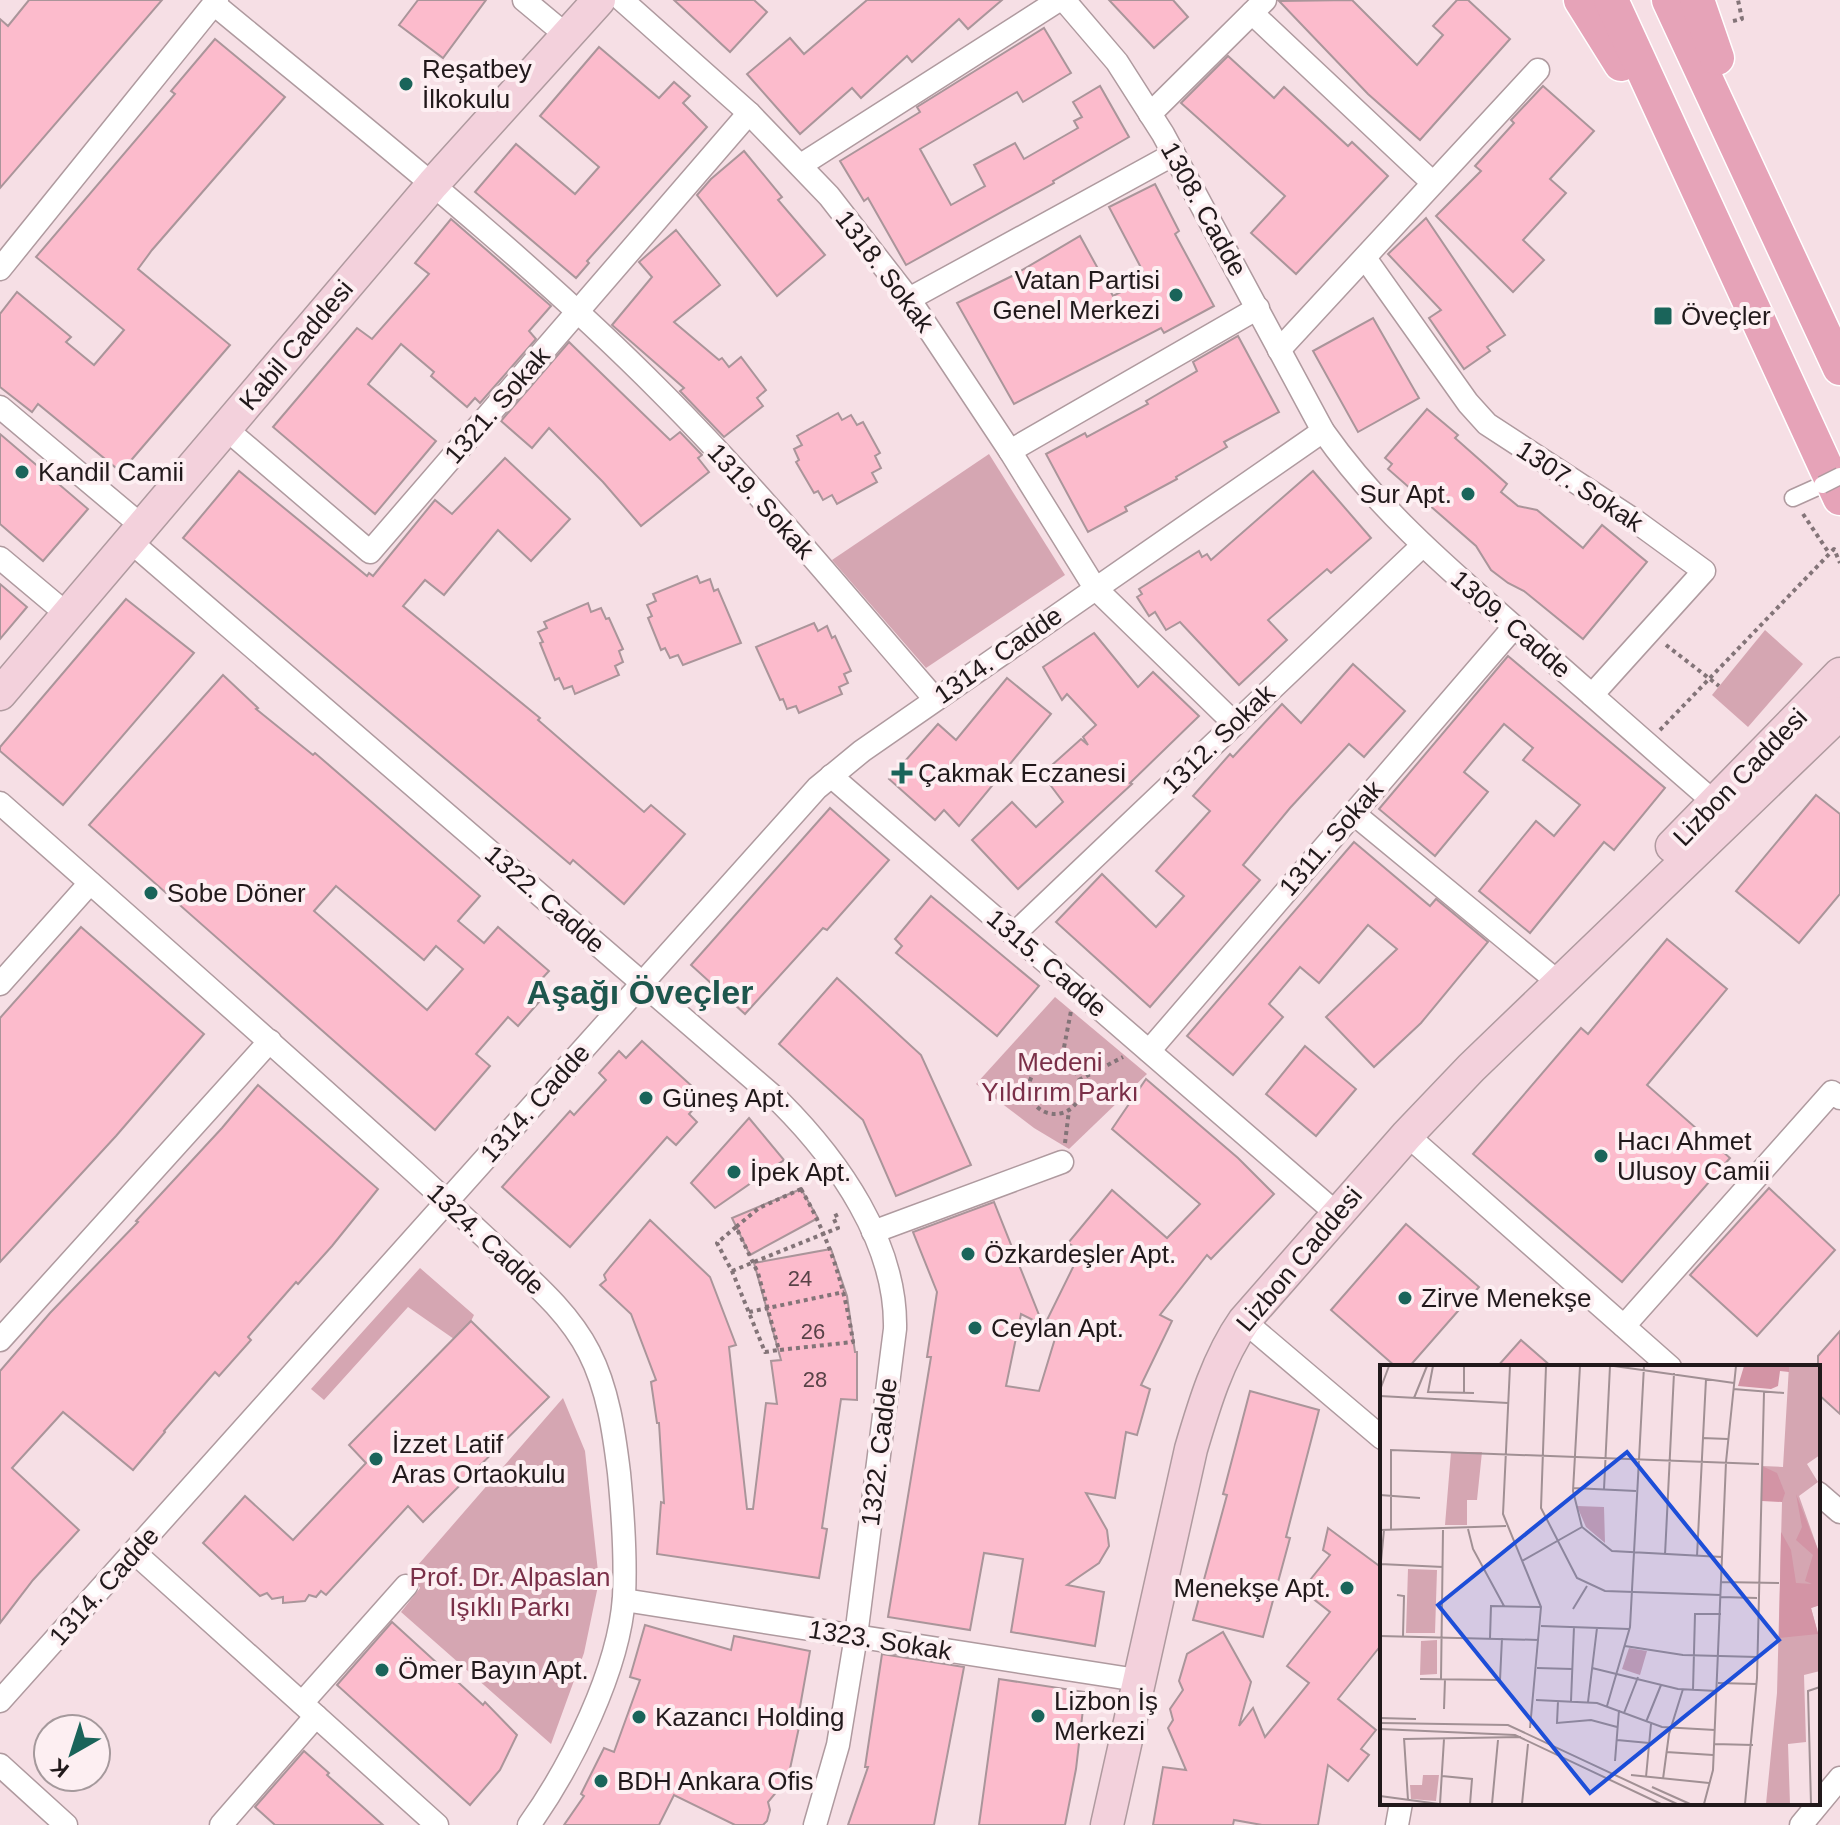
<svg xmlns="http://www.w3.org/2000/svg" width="1840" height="1825" font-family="Helvetica,sans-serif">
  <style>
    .green { fill: #d5a6b2 }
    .building { fill: #fcbbcc; stroke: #aa959a; stroke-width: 2; fill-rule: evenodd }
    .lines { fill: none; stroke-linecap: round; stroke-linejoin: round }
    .pedestrian-casing { stroke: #af9a9f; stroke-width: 19 }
    .minor-casing { stroke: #af9a9f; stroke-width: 25 }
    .secondary-casing { stroke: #af9a9f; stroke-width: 35 }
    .primary-casing { stroke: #fff; stroke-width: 37 }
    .path { stroke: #837478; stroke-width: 4; stroke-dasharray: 4 4; stroke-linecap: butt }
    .pedestrian { stroke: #fff; stroke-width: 16 }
    .minor { stroke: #fff; stroke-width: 22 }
    .secondary { stroke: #f3d1dc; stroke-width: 32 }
    .primary { stroke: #e6a3b8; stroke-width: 34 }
    .pedestrian-bridge-casing { stroke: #af9a9f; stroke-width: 19; stroke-linecap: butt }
    .pedestrian-bridge { stroke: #fff; stroke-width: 16 }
    .poi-dot { fill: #1a645a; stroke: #fdeff2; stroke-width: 3 }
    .labels { text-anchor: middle; stroke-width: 8; stroke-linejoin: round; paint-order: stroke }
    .number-label { font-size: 22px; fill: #584247 }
    .poi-label { font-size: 26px; fill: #21191b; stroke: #fdeff2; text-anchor: start }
    .street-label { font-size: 26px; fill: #21191b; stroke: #fdeff2 }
    .park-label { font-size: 26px; fill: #7a2f48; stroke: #fdeff2 }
    .district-label { font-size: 34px; font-weight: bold; fill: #1e564d; stroke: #fdeff2 }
    .inset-road { fill: none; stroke: #a19094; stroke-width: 2 }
    .view { fill: #1d4ed8; fill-opacity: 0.15; stroke: #1d4ed8; stroke-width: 4 }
    .inset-edge { fill: none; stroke: #21191b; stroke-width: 4 }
  </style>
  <rect width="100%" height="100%" fill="#f6dfe5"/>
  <g class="green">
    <polygon points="989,454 1065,575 926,668 832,560"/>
    <polygon points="1765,630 1803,664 1748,727 1712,695"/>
    <polygon points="1055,997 1147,1074 1069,1149 1034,1128 976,1084"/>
    <polygon points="420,1268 474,1315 471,1321 454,1339 408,1307 324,1400 311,1389"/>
    <polygon points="563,1398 585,1451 599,1581 584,1653 551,1744 401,1612 420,1588 411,1573"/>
  </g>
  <g class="building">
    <polygon points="29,0 162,0 0,188 0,19 8,26"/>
    <polygon points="418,0 486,0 443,58 399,25"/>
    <polygon points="674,0 754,0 767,12 730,52"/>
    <polygon points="867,0 1002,0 968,29 959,19 912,62 907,56 861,98 852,88 800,134 747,74 790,38 804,54"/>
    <polygon points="1109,0 1173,0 1188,17 1154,48"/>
    <polygon points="1352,0 1417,65 1443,35 1433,26 1457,0 1468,0 1510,39 1420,140 1368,94 1279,1"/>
    <polygon points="1044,28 1071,73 1023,102 1017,92 920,149 951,205 985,186 974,165 1015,143 1024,159 1078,128 1074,121 1082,117 1073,102 1100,86 1129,137 1053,181 1054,183 906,265 868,198 864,201 840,161 920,112 917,107"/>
    <polygon points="215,39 285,97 152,250 138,269 230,345 121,472 38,404 32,412 0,387 0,314 17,292 71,337 66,342 94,365 124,330 36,257 175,94 171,91"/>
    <polygon points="599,47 659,98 674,82 690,96 683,103 707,127 587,261 589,263 576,278 475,192 516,144 575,194 599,167 540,116"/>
    <polygon points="1228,56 1274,98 1284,87 1348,146 1352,142 1388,176 1296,274 1251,233 1285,196 1181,103"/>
    <polygon points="1543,86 1594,131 1550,179 1566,193 1523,240 1544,260 1513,292 1436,216 1481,171 1475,166 1514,123 1511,120"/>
    <polygon points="744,151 782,197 778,200 825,255 777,296 697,195 711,179"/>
    <polygon points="1155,184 1179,231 1175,234 1214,306 1164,333 1161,328 1014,404 957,303 1012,276 1080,236 1113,296 1147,279 1109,207"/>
    <polygon points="1426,218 1505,335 1487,347 1490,351 1464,369 1429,318 1441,310 1388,254"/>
    <polygon points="451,219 551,306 529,331 536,339 480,403 475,398 467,407 431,376 434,372 401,344 368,384 436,441 375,514 273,427 357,328 372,339 429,274 415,263"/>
    <polygon points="676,230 720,285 674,322 719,360 722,358 729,367 741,357 766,390 757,398 763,406 724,437 680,391 684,388 612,325 652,277 639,262"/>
    <polygon points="1373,318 1419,398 1358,432 1313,351"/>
    <polygon points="1238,336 1279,412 1224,442 1227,447 1176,477 1177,479 1125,507 1127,511 1088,532 1046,454 1085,433 1087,437 1148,404 1146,401 1197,371 1193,362"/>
    <polygon points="569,342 670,440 680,432 702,455 698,458 709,472 641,526 603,482 549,428 532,448 501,421"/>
    <polygon points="1427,409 1458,435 1455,438 1507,484 1501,492 1518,506 1537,510 1583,548 1602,525 1647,562 1583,639 1524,591 1508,583 1491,570 1476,546 1388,469 1392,464 1385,458"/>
    <polygon points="838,413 842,420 851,415 857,425 863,422 880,453 875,456 881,468 872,473 877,482 837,504 832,495 823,500 818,491 814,493 796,462 799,460 794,449 802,445 797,436"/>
    <polygon points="0,434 88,509 43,561 0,524"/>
    <polygon points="505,458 570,519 531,561 498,530 444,595 425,580 403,606 540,718 538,720 644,812 651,805 685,834 624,904 573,860 570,864 183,538 239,471 367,576 369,573 373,576 435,500 452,514"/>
    <polygon points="1313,471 1371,538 1331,573 1327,569 1268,620 1287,640 1239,685 1180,622 1166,630 1155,612 1149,616 1137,597 1142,594 1139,589 1199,551 1202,557 1207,554 1211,560"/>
    <polygon points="697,576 700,583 710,579 714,591 718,589 741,643 683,665 678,655 670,658 665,648 661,650 648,618 652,616 647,605 656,601 653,594"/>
    <polygon points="0,584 27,607 0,639"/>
    <polygon points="126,599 194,653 63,805 0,751 0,747"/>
    <polygon points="588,603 591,612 601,608 606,619 609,618 623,649 619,651 623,662 615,666 619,675 575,694 572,686 564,689 559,678 555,680 540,643 543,642 538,632 547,628 544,622"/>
    <polygon points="814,623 818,631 827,626 832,638 835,636 851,671 844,674 848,683 839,687 842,694 799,713 796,706 787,709 783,699 780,700 756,647"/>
    <polygon points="1094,633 1138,687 1153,672 1199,716 1130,783 1132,784 1018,889 972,840 1012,802 1036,827 1063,802 1042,774 1081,739 1088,745 1083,737 1096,725 1067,694 1062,700 1043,667"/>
    <polygon points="1508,656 1665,788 1614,850 1604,842 1530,933 1479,891 1536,821 1554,836 1580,805 1523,760 1533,748 1504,724 1464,772 1488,792 1435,856 1379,809"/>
    <polygon points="1353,664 1405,711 1364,757 1349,744 1290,808 1243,865 1260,880 1150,1007 1056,922 1102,874 1156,927 1184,896 1156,871 1210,811 1193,796 1230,754 1233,757 1282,704 1301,723"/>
    <path d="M223 675 258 708 256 709 313 755 315 753 480 896 458 921 484 943 498 927 549 971 536 985 546 994 518 1026 508 1017 476 1054 490 1066 435 1130 89 825ZM336 886 424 960 436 946 463 969 427 1010 314 911Z"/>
    <polygon points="1007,678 1051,714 959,826 944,810 935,820 889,779 938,724 956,740"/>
    <polygon points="1816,795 1840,814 1840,894 1799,943 1736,891"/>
    <polygon points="830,808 889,860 827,930 823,928 745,1014 691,965"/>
    <polygon points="1354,842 1430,906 1436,899 1488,942 1421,1023 1374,1067 1326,1017 1397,949 1368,925 1319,983 1300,967 1269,1004 1283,1017 1233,1075 1187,1036"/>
    <polygon points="931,896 1039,986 997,1036 896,953 902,946 895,939"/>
    <polygon points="81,927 204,1034 116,1136 0,1262 0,1018"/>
    <polygon points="1667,939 1727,989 1647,1085 1730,1158 1622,1282 1473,1154 1581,1028 1588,1034"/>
    <polygon points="837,978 921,1055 971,1165 896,1196 863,1120 779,1044"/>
    <polygon points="642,1041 704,1097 689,1114 697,1122 676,1145 667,1137 570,1247 502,1187 570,1111 574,1115 606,1080 599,1073 619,1051 626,1058"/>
    <polygon points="1305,1046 1356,1089 1316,1136 1266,1094"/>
    <polygon points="1146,1079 1238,1158 1274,1194 1211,1259 1207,1255 1160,1315 1172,1321 1141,1385 1150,1389 1137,1435 1126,1432 1115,1498 1086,1493 1107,1530 1109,1546 1099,1563 1067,1585 1104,1592 1095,1646 1011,1632 1023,1559 984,1553 970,1630 888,1617 931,1357 927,1357 937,1292 913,1232 994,1202 1043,1325 1021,1314 1006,1386 1039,1391 1057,1332 1044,1326 1081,1251 1068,1243 1112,1190 1167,1238 1200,1204 1112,1129"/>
    <polygon points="258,1085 378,1189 332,1246 298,1284 296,1282 248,1337 251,1340 219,1376 215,1372 164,1431 165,1432 133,1470 63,1412 12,1468 79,1530 33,1580 0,1623 0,1371 50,1313 138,1222 136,1221 222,1128"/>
    <polygon points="749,1118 784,1160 715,1208 691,1183"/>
    <polygon points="1769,1188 1835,1250 1757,1336 1690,1275"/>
    <polygon points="801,1189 818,1218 750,1255 732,1218"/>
    <polygon points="650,1220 710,1277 736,1345 729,1347 747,1509 753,1509 766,1403 777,1404 771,1361 781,1360 754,1263 831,1249 847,1296 855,1352 857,1352 857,1400 841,1399 822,1528 827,1529 819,1578 657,1554 661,1502 664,1503 659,1423 657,1423 651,1382 656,1380 631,1314 600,1285 606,1280 604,1275 610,1267"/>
    <polygon points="1406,1224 1479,1287 1409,1367 1396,1367 1331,1310"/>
    <polygon points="471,1321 549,1397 423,1522 408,1506 326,1595 321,1591 316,1597 309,1595 305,1601 283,1603 283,1597 272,1599 267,1593 260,1596 203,1543 245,1496 293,1540 366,1463 349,1445"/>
    <polygon points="1840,1331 1840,1414 1818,1394 1818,1356"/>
    <polygon points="1521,1340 1552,1367 1497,1367"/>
    <polygon points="1250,1391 1319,1410 1286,1537 1290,1538 1263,1637 1193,1620 1227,1495 1223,1494"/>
    <polygon points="1328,1528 1382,1568 1382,1644 1338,1699 1376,1730 1361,1749 1369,1755 1348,1781 1328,1765 1318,1825 1262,1825 1234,1820 1233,1825 1153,1825 1163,1767 1186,1770 1168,1728 1173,1720 1170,1709 1183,1690 1179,1681 1187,1654 1223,1632 1251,1682 1239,1726 1253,1708 1265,1737 1309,1683 1287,1666 1330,1612 1302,1590 1330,1555 1323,1550"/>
    <polygon points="392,1622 483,1705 485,1702 517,1735 500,1770 470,1805 337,1685"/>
    <polygon points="645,1625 731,1650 734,1636 810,1651 798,1718 801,1718 788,1778 768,1802 770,1810 767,1821 763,1825 735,1825 674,1795 659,1825 564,1825 584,1796 581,1794 604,1748 614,1752 640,1680 630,1677"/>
    <polygon points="882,1654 964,1667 934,1825 848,1825 868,1767 865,1767"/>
    <polygon points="999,1679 1085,1692 1076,1769 1065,1825 979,1825"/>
    <polygon points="304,1751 329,1773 327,1775 383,1825 275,1825 255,1807"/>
  </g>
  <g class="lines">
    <defs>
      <polyline id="pedestrian" points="1793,498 1822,485"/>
      <g id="minor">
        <polyline points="524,0 566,35"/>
        <polyline points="622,0 749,113 829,196 909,299 1010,451 1095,588 1234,723"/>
        <path d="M1064 0 1117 62 1163 134 1323 431C1377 508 1447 568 1518 630 1583 687 1648 745 1714 802"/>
        <path d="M214 4C365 129 523 253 661 392 758 489 845 596 935 699"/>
        <polyline points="1252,13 1433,183"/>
        <polyline points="1150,114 1265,0"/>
        <polyline points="801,165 1059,0"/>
        <polyline points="1365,258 1468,403 1487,424 1634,520 1704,571 1592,695"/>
        <polyline points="0,269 217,0"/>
        <polyline points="909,299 1174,154"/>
        <polyline points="1279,350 1538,70"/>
        <polyline points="0,407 143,527"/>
        <polyline points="225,428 370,552 749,113"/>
        <polyline points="1010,451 1258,308"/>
        <path d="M131 542 780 1102C838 1160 897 1243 895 1329L856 1636 838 1745 815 1825"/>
        <polyline points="0,558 68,615"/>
        <polyline points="831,776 1336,1213"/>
        <path d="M0 803C136 923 272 1043 407 1165 439 1194 471 1224 503 1254 535 1284 569 1313 589 1352 608 1389 614 1432 619 1473 623 1514 626 1555 624 1597 619 1670 571 1766 529 1825"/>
        <polyline points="1353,813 1558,982"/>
        <polyline points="1014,934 1422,546"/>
        <polyline points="0,984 90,883"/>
        <polyline points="1149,1051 1514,627"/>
        <polyline points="1407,1135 1670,1367"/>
        <polyline points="873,1232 1062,1162"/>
        <polyline points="1244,1321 1382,1438"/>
        <polyline points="1624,1326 1832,1092 1840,1098"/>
        <polyline points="0,1340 270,1041"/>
        <polyline points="1818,1493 1840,1512"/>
        <polyline points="135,1553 437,1825"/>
        <polyline points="624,1600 1137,1680"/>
        <polyline points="0,1701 817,788 862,751 1323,431"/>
        <polyline points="302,1703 406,1586"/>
        <polyline points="0,1765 66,1825"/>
        <polyline points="221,1825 316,1716"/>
        <polyline points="1397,1825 1401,1803"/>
        <polyline points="1801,1825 1840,1778"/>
      </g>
      <g id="secondary">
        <polyline points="0,694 433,184 599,0"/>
        <polyline points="1672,846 1840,674"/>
        <path d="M1107 1825 1191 1449C1204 1405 1218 1358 1244 1321L1407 1135 1471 1068 1840 713"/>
      </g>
      <g id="primary">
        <polyline points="1581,0 1621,64"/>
        <polyline points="1611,0 1840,498"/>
        <polyline points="1669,0 1840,368"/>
        <polyline points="1697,0 1717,58"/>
      </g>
    </defs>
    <use href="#pedestrian" class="pedestrian-casing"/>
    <use href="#minor" class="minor-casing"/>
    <use href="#secondary" class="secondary-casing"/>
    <use href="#primary" class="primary-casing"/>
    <g class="path">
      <polyline points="1733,21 1742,19 1738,0"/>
      <polyline points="1803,514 1829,553"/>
      <polyline points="1666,645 1719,686"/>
      <polyline points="1660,730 1834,549 1840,563"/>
      <circle cx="1055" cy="1088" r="26"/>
      <polyline points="1061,1063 1071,1011"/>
      <polyline points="1079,1080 1123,1057"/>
      <polyline points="1065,1143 1069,1110"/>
      <path d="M801 1189C829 1237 845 1287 853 1342L779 1350 758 1273 736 1227 759 1208Z"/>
      <polyline points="736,1227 717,1243 732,1271 765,1352 778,1350"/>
      <polyline points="732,1271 838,1228 833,1217 839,1214"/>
      <polyline points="749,1312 844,1292"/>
    </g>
    <use href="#pedestrian" class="pedestrian"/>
    <use href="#minor" class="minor"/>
    <use href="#secondary" class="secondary"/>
    <use href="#primary" class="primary"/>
    <defs>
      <polyline id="pedestrian-bridge" points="1822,485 1840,476"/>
    </defs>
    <use href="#pedestrian-bridge" class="pedestrian-bridge-casing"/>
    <use href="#pedestrian-bridge" class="pedestrian-bridge"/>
  </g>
  <g class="poi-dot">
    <circle cx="406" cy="84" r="8"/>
    <circle cx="1176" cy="295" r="8"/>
    <rect x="1653" y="306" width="20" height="20" rx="4"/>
    <circle cx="22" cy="472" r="8"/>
    <circle cx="1468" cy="494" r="8"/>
    <path d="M898 761h8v8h8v8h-8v8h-8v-8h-8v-8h8z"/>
    <circle cx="151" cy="893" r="8"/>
    <circle cx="646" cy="1098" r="8"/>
    <circle cx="1601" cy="1156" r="8"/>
    <circle cx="734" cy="1172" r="8"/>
    <circle cx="968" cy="1254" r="8"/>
    <circle cx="1405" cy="1298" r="8"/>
    <circle cx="975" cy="1328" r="8"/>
    <circle cx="376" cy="1459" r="8"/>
    <circle cx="1347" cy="1588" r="8"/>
    <circle cx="382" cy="1670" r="8"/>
    <circle cx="1038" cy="1716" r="8"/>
    <circle cx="639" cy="1717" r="8"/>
    <circle cx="601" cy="1781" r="8"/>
  </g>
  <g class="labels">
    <g class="number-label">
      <text x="800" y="1286">24</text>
      <text x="813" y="1339">26</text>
      <text x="815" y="1387">28</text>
    </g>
    <g class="poi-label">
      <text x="422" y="78">Reşatbey<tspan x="422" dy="30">İlkokulu</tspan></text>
      <text x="1160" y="289" text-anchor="end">Vatan Partisi<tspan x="1160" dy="30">Genel Merkezi</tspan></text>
      <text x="1681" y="325">Öveçler</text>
      <text x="38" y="481">Kandil Camii</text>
      <text x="1452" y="503" text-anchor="end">Sur Apt.</text>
      <text x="918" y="782">Çakmak Eczanesi</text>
      <text x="167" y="902">Sobe Döner</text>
      <text x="662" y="1107">Güneş Apt.</text>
      <text x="1617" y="1150">Hacı Ahmet<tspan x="1617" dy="30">Ulusoy Camii</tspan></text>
      <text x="750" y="1181">İpek Apt.</text>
      <text x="984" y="1263">Özkardeşler Apt.</text>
      <text x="1421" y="1307">Zirve Menekşe</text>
      <text x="991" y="1337">Ceylan Apt.</text>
      <text x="392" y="1453">İzzet Latif<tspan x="392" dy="30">Aras Ortaokulu</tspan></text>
      <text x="1331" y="1597" text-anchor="end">Menekşe Apt.</text>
      <text x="398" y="1679">Ömer Bayın Apt.</text>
      <text x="1054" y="1710">Lizbon İş<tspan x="1054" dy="30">Merkezi</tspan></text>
      <text x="655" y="1726">Kazancı Holding</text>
      <text x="617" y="1790">BDH Ankara Ofis</text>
    </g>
    <g class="street-label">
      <text transform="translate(1204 209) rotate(61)" y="9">1308. Cadde</text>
      <text transform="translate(885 271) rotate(53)" y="9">1318. Sokak</text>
      <text transform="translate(296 345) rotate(-50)" y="9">Kabil Caddesi</text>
      <text transform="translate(497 405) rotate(-49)" y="9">1321. Sokak</text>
      <text transform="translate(1580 486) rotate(33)" y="9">1307. Sokak</text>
      <text transform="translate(761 501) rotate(48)" y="9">1319. Sokak</text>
      <text transform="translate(1511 624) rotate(41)" y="9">1309. Cadde</text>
      <text transform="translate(998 655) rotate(-35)" y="9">1314. Cadde</text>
      <text transform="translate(1218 739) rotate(-44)" y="9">1312. Sokak</text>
      <text transform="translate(1740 777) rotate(-46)" y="9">Lizbon Caddesi</text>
      <text transform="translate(1331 838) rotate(-49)" y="9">1311. Sokak</text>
      <text transform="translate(545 899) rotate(41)" y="9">1322. Cadde</text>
      <text transform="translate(1047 963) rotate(41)" y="9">1315. Cadde</text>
      <text transform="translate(535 1103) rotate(-48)" y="9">1314. Cadde</text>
      <text transform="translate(486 1239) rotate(43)" y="9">1324. Cadde</text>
      <text transform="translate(1299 1259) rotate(-50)" y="9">Lizbon Caddesi</text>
      <text transform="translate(879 1452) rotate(-83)" y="9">1322. Cadde</text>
      <text transform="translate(104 1586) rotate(-48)" y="9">1314. Cadde</text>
      <text transform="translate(880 1640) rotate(9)" y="9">1323. Sokak</text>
    </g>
    <g class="park-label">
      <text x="1060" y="1071">Medeni<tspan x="1060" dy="30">Yıldırım Parkı</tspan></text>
      <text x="510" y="1586">Prof. Dr. Alpaslan<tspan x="510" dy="30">Işıklı Parkı</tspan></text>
    </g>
    <g class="district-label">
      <text x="640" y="1004">Aşağı Öveçler</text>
    </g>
  </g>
  <g transform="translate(1380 1365)">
    <rect width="440" height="440" fill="#f6dfe5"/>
    <path d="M409 1H440V90L427 99 438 117 419 131 440 190V240L431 243 440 275V306L424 310 426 377 408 379 410 439H386L397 328 402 137 382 101 403 102ZM71 87H102L97 135H87V160H65ZM197 141 224 142 225 178 206 162ZM28 204 57 205 55 268H26ZM57 275V309L40 310 41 276ZM249 283 267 286 260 310 242 304ZM43 410H59L56 436 31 434 30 420H42Z" fill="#d5a6b2"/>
    <path d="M364 1H409V7L400 6 398 21 391 24 358 21ZM382 101 397 108 405 128 402 137 382 136ZM416 129 440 190V240L431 243 438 269 399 273 401 167 411 185 416 218 432 219 425 216 433 190 416 175 422 162Z" fill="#d394a5"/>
    <path class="inset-road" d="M53 1 48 27 94 28M130 1 123 149 161 242 150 363M166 1 161 143 197 213 225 226 341 230M200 1 193 126 202 162 232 186 342 192M234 1 354 18M353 24 404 28M0 25 9 1M84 27V1M0 31 128 38M34 33 47 1M322 73 348 74M193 123 256 126M224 124 230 1M0 130 40 133M88 164 93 184 124 241M0 165 126 161M11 165V85L379 99M285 190 294 8M317 191 326 14M142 196 202 162M0 199 63 202M0 207 4 165M341 217 399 218M17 230 24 231 23 271M341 232 377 233M193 244 207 221M161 261 249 264M0 271 159 275M110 273 111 241 160 242M245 281 303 290 377 292M157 303 192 304M212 303 298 324 337 326M40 314 120 315 122 273M61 314 63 165M338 318 376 319M313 325 315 249H341M156 335 217 338 282 362 335 365M178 336 177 358 211 355 237 362M191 336 194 262M208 337 217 263M227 341 250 262 264 1M64 344 65 314M244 348 258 312M0 353 36 354M266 357 281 320M0 358 128 360 297 439M0 364 135 370 281 439M24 373 28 435M24 374 141 372M237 375 269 378M334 379 373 380M286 387 333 390M235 396 239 345M251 410 329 418M62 411 92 414 90 439M266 412 271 359M283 414 289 369 303 324M272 422 310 439M0 431 59 439M60 439 64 374M112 439 118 375M142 439 148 379M324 439 333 405 346 97 356 1M365 439 377 313 384 27M431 439 428 326 440 322"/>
    <path class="view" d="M247 87 399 275 210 428 58 240Z"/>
    <rect width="440" height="440" class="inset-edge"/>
  </g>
  <g transform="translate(72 1753) rotate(219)"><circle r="38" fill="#fdeff2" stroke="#a5999c" stroke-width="2"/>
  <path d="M0-6L14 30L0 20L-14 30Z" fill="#1a645a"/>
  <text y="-12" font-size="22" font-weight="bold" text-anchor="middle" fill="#21191b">K</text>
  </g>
</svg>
